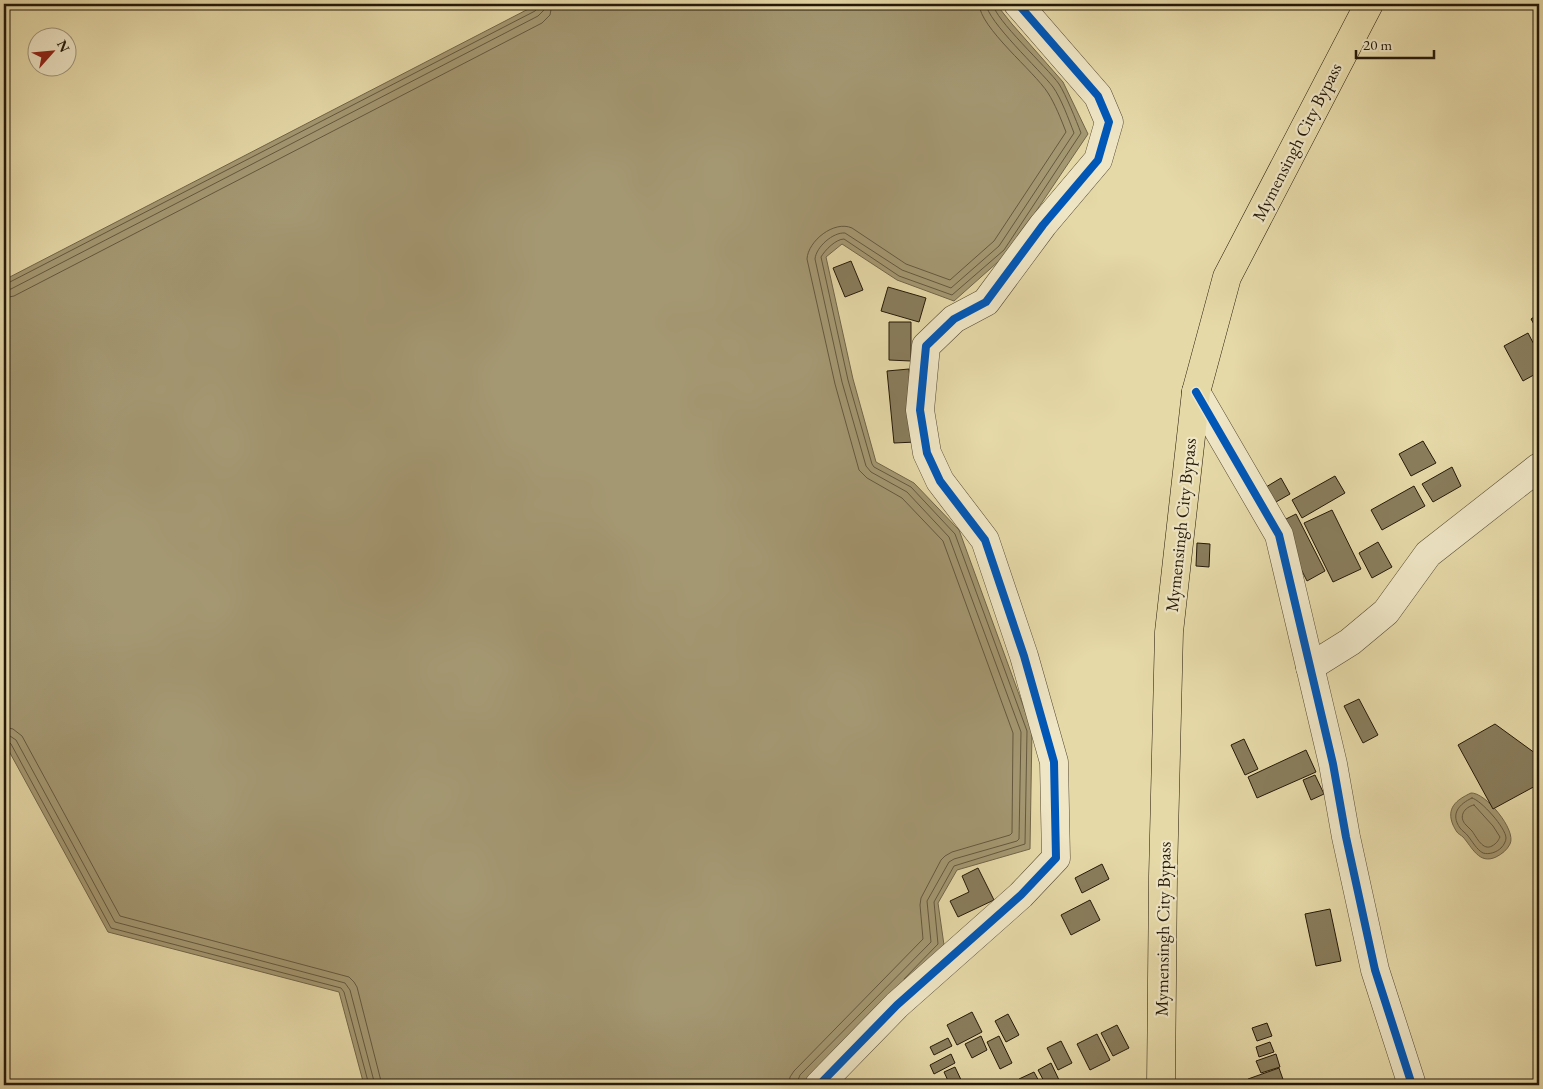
<svg xmlns="http://www.w3.org/2000/svg" width="1543" height="1089" font-family="'EB Garamond',serif">
  <style>
    .water { fill: #a49872; stroke: #716548 }
    .lines { fill: none; stroke-linecap: round; stroke-linejoin: round }
    .shore { stroke: #64583e; stroke-width: 1 }
    .building { fill: #897d5c; stroke: #241909 }
    .minor-casing { stroke: #544931; stroke-width: 29 }
    .trunk-casing { stroke: #241909; stroke-width: 29 }
    .minor { stroke: #efe6c6; stroke-width: 28 }
    .trunk { stroke: #e6d9a8; stroke-width: 28 }
    .cycleway-casing { stroke: #efe6c6; stroke-width: 11 }
    .cycleway { stroke: #0057b8; stroke-width: 8 }
    .labels { text-anchor: middle; stroke-width: 4.5; stroke-linejoin: round; paint-order: stroke }
    .street-label { font-size: 18px; fill: #241909; stroke: #efe6c6 }
  </style>
  <rect width="100%" height="100%" fill="#e6d9a8"/>
  <filter id="stains"><feTurbulence type="fractalNoise" baseFrequency=".004" numOctaves="4"/><feColorMatrix values="0 0 0 0 .2 0 0 0 0 .09 0 0 0 0 .02 0 0 0 .5 -.17"/></filter>
  <radialGradient id="worn" r=".72"><stop offset=".6" stop-color="#630" stop-opacity="0"/><stop offset="1" stop-color="#630" stop-opacity=".3"/></radialGradient>
  <g class="water">
    <polygon points="538,4 996,4 1012,24 1063,82 1088,134 1008,253 954,301 897,280 842,244 826,257 853,379 876,462 914,483 959,530 1032,730 1030,849 957,870 938,903 944,945 806,1085 364,1085 339,992 108,932 4,742 4,280"/>
    <path d="M1471 793C1485 792 1517 830 1510 844 1507 850 1502 854 1496 857 1479 865 1472 847 1463 837 1461 835 1458 834 1457 832 1456 831 1454 827 1453 825 1446 808 1456 800 1471 793Z"/>
  </g>
  <g class="lines">
    <g class="shore">
      <polyline points="4,284 8,283 535,11 538,8 539,4"/>
      <polyline points="4,290 11,289 538,16 544,10 545,4"/>
      <polyline points="4,298 14,296 542,23 550,15 552,4"/>
      <polyline points="4,727 13,729 22,736 120,916 349,977 354,982 357,987 382,1085"/>
      <polyline points="4,734 10,736 16,740 115,922 345,983 350,990 375,1085"/>
      <polyline points="4,741 8,741 11,744 111,928 341,988 344,992 369,1085"/>
      <path d="M1472 798C1481 800 1506 828 1506 838 1506 841 1504 845 1501 848 1497 852 1489 855 1483 853 1477 850 1472 841 1468 836 1466 833 1462 831 1460 828 1450 814 1459 804 1472 798Z"/>
      <path d="M1474 805 1493 826 1500 837C1498 841 1497 843 1492 846 1483 851 1477 838 1472 831 1470 829 1468 827 1466 825 1458 817 1464 807 1474 805Z"/>
      <path d="M904 979 938 944 934 902 954 866 1025 844 1027 731 955 534 911 487 874 467 872 464 848 380 821 257C825 250 836 239 844 239L899 276 952 295 1004 250 1081 133C1076 120 1066 95 1059 84 1047 67 994 19 993 4"/>
      <path d="M789 1085 790 1077 794 1071 923 939 920 905 921 898 941 860 945 856 952 852 1010 835 1012 833 1013 733 943 541 902 498 867 478 859 470 835 384 807 259C808 241 834 220 852 228L906 264 950 280 994 241 1066 132C1061 119 1055 104 1048 93 1034 71 980 28 979 4"/>
      <path d="M797 1085 798 1080 800 1075 931 942 927 901 949 862 954 859 1017 841 1019 839 1021 732 949 537 907 492 871 472 866 466 842 382 815 259C816 247 833 232 845 233L902 270 951 288 999 246 1074 133C1069 120 1061 98 1053 87 1040 70 987 21 986 4"/>
    </g>
  </g>
  <g class="building">
    <polygon points="851,261 863,290 845,297 833,268"/>
    <polygon points="888,287 926,298 919,322 881,311"/>
    <polygon points="1539,314 1539,333 1531,319"/>
    <polygon points="889,322 911,322 911,361 889,360"/>
    <polygon points="1528,333 1539,354 1539,372 1523,381 1504,346"/>
    <polygon points="909,369 916,442 894,443 887,371"/>
    <polygon points="1423,441 1436,463 1411,476 1399,454"/>
    <polygon points="1452,467 1461,486 1433,502 1422,484"/>
    <polygon points="1335,476 1345,493 1302,518 1292,500"/>
    <polygon points="1281,478 1290,494 1269,506 1261,490"/>
    <polygon points="1414,486 1425,506 1382,530 1371,510"/>
    <polygon points="1332,510 1361,569 1333,582 1304,523"/>
    <polygon points="1296,514 1325,571 1307,581 1278,523"/>
    <polygon points="1378,542 1392,567 1372,578 1359,553"/>
    <polygon points="1197,543 1210,544 1209,567 1196,566"/>
    <polygon points="1359,699 1378,735 1363,743 1344,706"/>
    <polygon points="1495,724 1539,756 1539,784 1493,809 1458,745"/>
    <polygon points="1244,739 1258,769 1245,775 1231,745"/>
    <polygon points="1306,750 1316,772 1257,798 1248,777"/>
    <polygon points="1315,775 1324,794 1311,800 1303,780"/>
    <polygon points="1102,864 1109,879 1082,893 1075,878"/>
    <polygon points="978,868 994,900 958,917 950,901 969,892 962,876"/>
    <polygon points="1090,900 1100,920 1071,935 1061,915"/>
    <polygon points="1330,909 1341,961 1316,966 1305,914"/>
    <polygon points="972,1012 982,1032 957,1045 947,1025"/>
    <polygon points="1008,1014 1019,1035 1006,1042 995,1021"/>
    <polygon points="1267,1023 1272,1036 1257,1041 1252,1028"/>
    <polygon points="1117,1025 1129,1048 1113,1056 1101,1033"/>
    <polygon points="1097,1034 1110,1060 1090,1070 1077,1044"/>
    <polygon points="981,1036 987,1050 972,1058 965,1044"/>
    <polygon points="999,1036 1012,1063 1000,1069 987,1042"/>
    <polygon points="948,1038 952,1046 934,1055 930,1047"/>
    <polygon points="1061,1041 1072,1063 1058,1070 1047,1048"/>
    <polygon points="1270,1042 1274,1052 1259,1057 1256,1047"/>
    <polygon points="951,1054 955,1063 934,1074 930,1065"/>
    <polygon points="1276,1054 1280,1067 1261,1073 1256,1061"/>
    <polygon points="1051,1063 1059,1080 1046,1085 1038,1070"/>
    <polygon points="955,1067 963,1084 960,1085 950,1085 944,1072"/>
    <polygon points="1279,1068 1285,1085 1251,1085 1248,1079"/>
    <polygon points="1034,1072 1041,1085 1022,1085 1019,1079"/>
  </g>
  <g class="lines">
    <defs>
      <g id="minor">
        <polyline points="1196,392 1279,535 1333,764 1346,837 1375,970 1412,1085"/>
        <polyline points="1310,667 1350,642 1386,612 1428,554 1539,467"/>
        <polyline points="819,1085 897,1005 1021,895 1056,858 1054,762 1024,656 985,540 940,481 927,453 920,410 926,346 954,319 986,302 1043,225 1098,160 1109,122 1098,96 1018,4"/>
      </g>
      <polyline id="trunk" points="1161,1085 1163,876 1169,632 1196,392 1227,277 1369,4"/>
    </defs>
    <use href="#minor" class="minor-casing"/>
    <use href="#trunk" class="trunk-casing"/>
    <use href="#minor" class="minor"/>
    <use href="#trunk" class="trunk"/>
    <defs>
      <g id="cycleway">
        <polyline points="1196,392 1279,535 1333,764 1346,837 1375,970 1412,1085"/>
        <polyline points="819,1085 897,1005 1021,895 1056,858 1054,762 1024,656 985,540 940,481 927,453 920,410 926,346 954,319 986,302 1043,225 1098,160 1109,122 1098,96 1018,4"/>
      </g>
    </defs>
    <use href="#cycleway" class="cycleway-casing"/>
    <use href="#cycleway" class="cycleway"/>
  </g>
  <g class="labels">
    <g class="street-label">
      <text transform="translate(1297 142) rotate(-63)" y="6">Mymensingh City Bypass</text>
      <text transform="translate(1181 525) rotate(-84)" y="6">Mymensingh City Bypass</text>
      <text transform="translate(1163 929) rotate(-89)" y="6">Mymensingh City Bypass</text>
    </g>
  </g>
  <rect width="1543" height="1089" fill="none" stroke="#e6d9a8" stroke-width="20"/>
  <rect x="5" y="5" width="1533" height="1079" fill="none" stroke="#241909" stroke-width="2.5"/>
  <rect x="10" y="10" width="1523" height="1069" fill="none" stroke="#241909"/>
  <g transform="translate(52 52) rotate(63)"><circle r="24" fill="#efe6c6" stroke="#9e947a"/>
  <path d="M0-4L9 19L0 12L-9 19Z" fill="#8f2418"/>
  <text y="-8" font-size="14" font-weight="bold" text-anchor="middle" fill="#241909">N</text>
  </g>
  <path d="M1356 50v8h78v-8" fill="none" stroke="#241909" stroke-width="2.5"/>
  <text x="1363" y="50" font-size="15" fill="#241909" stroke="#efe6c6" stroke-width="4" paint-order="stroke">20 m</text>
  <rect width="100%" height="100%" filter="url(#stains)"/>
  <rect width="100%" height="100%" fill="url(#worn)"/>
</svg>
